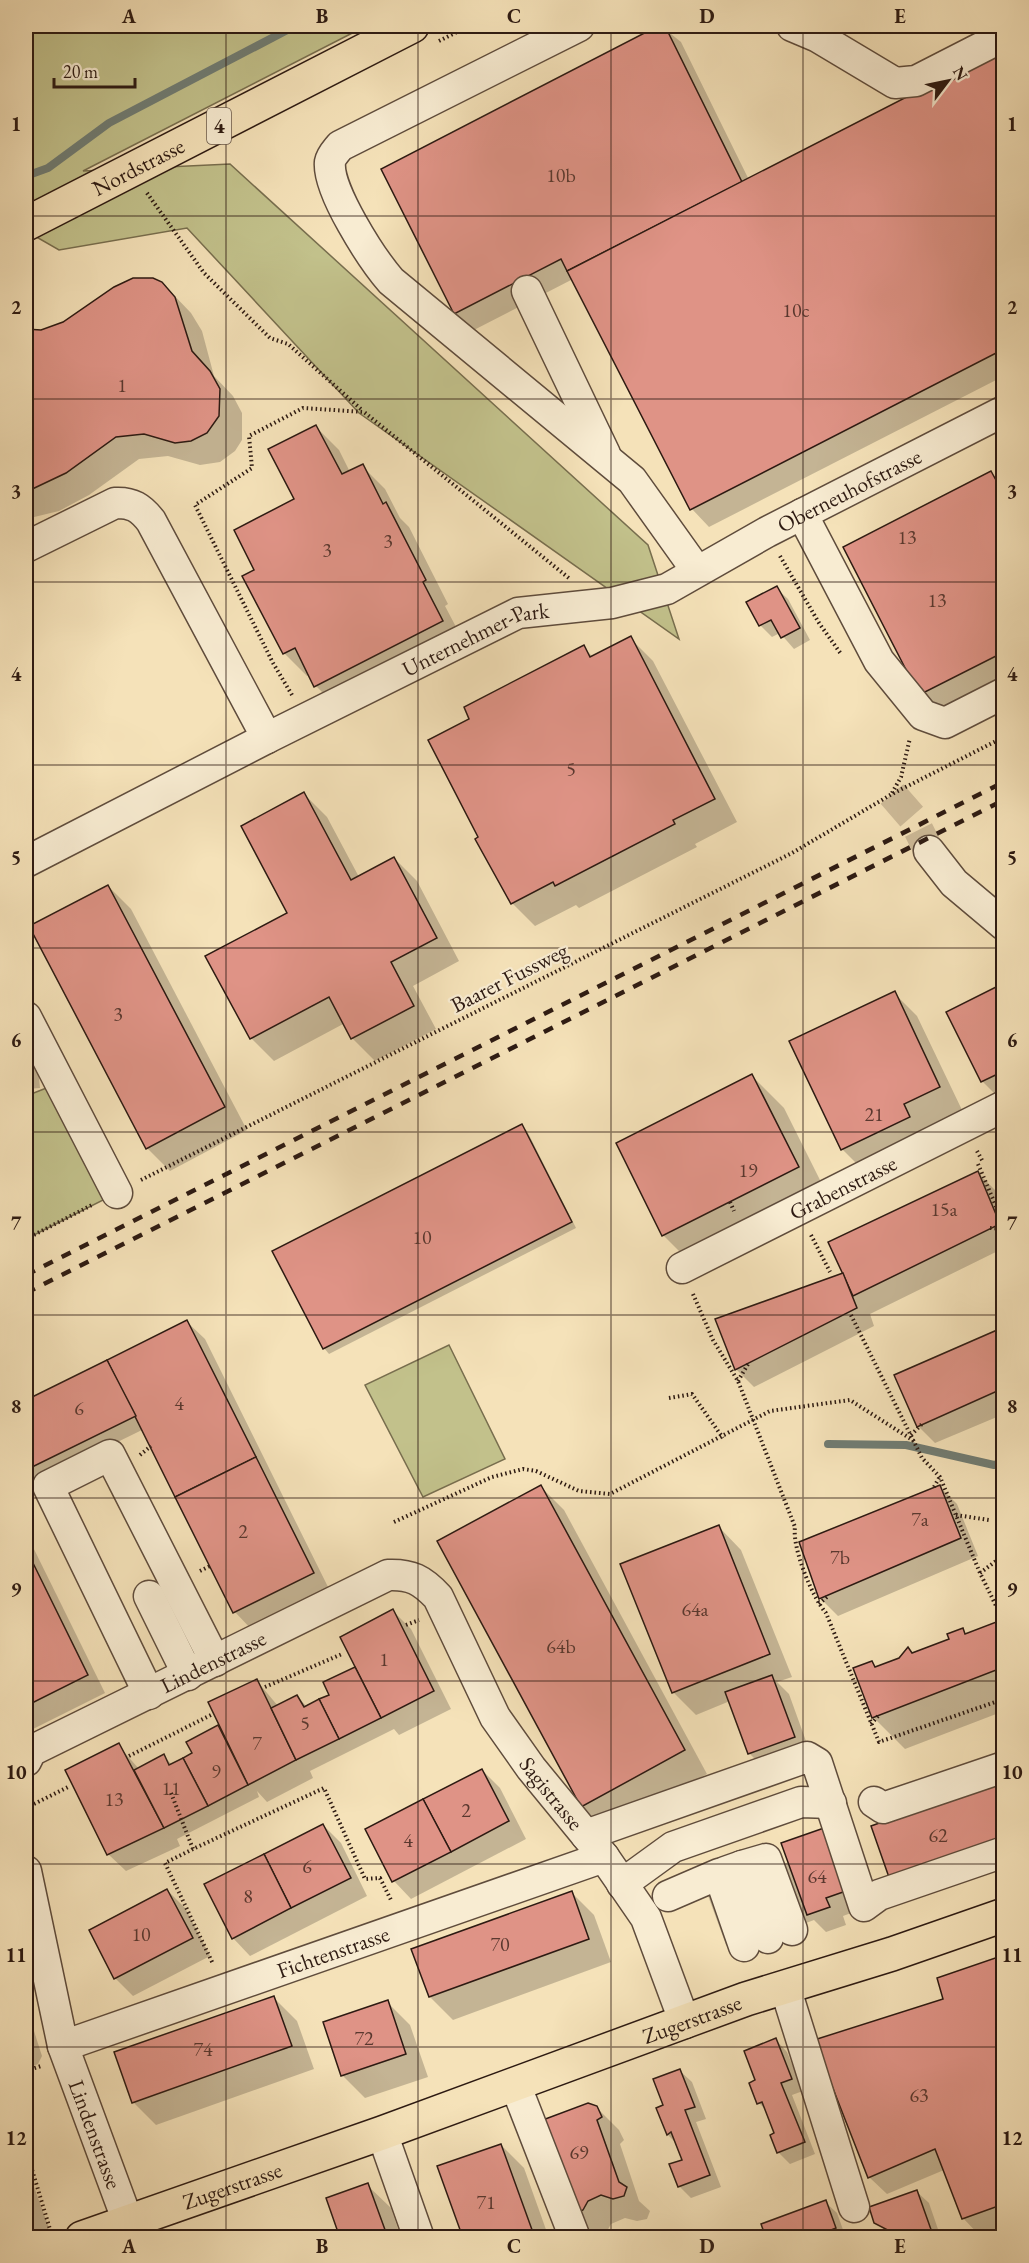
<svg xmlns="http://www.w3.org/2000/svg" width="1029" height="2263" font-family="'EB Garamond',serif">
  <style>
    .green { fill: #c2c18b; stroke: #786e4e; stroke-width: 1.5 }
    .shadow { fill: #0003 }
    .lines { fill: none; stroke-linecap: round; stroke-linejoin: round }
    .stream { stroke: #707c73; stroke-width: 8 }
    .building { fill: #df9386; stroke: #2d1a12; stroke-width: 1.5 }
    .minor-tunnel { stroke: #cdba98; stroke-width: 30; stroke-dasharray: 30 15; stroke-linecap: butt }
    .minor-casing { stroke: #5f4c3c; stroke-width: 33 }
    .major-casing { stroke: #2d1a12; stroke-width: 36 }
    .path { stroke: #2d1a12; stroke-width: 4; stroke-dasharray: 1.5 3; stroke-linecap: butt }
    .minor { stroke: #f8ecd2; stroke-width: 30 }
    .major { stroke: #f5e2b9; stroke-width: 33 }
    .rail { stroke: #2d1a12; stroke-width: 4.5; stroke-dasharray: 10 10; stroke-linecap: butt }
    .grid { fill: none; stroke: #2d1a12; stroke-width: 1.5; stroke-opacity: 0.55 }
    .labels { text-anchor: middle; stroke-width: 4.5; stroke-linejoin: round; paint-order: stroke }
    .number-label { font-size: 20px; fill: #5a382f }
    .shield { fill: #f8ecd2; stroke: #6a594c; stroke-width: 1.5 }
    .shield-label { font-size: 21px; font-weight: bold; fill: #2d1a12 }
    .street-label { font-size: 22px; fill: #2d1a12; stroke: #f8ecd2 }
    .neatline { fill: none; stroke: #2d1a12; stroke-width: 2 }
    .grid-label { font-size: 20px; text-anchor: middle; font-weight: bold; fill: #2d1a12 }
  </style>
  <rect width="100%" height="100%" fill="#f5e2b9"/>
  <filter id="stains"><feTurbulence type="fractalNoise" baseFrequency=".00333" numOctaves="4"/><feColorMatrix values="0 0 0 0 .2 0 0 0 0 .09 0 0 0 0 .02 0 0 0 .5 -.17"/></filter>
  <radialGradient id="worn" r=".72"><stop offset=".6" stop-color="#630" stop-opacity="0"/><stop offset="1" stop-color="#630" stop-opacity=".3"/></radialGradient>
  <g class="green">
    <polygon points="26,26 366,26 83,171 230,164 648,545 679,639 359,413 187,228 59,250 26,231"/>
    <polygon points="49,1087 117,1193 26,1239 26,1096"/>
    <polygon points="449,1345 505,1459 423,1497 365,1385"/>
  </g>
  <g class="shadow">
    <polygon points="661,26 681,42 749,180 1004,49 1004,376 709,527 692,509 573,279 472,331 455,313 383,170"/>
    <polygon points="168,289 191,313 202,331 214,376 233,396 242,413 242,440 235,451 220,462 200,465 168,456 139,459 89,495 59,511 26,519 26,329 41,331"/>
    <polygon points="316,427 339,450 350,472 362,466 385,489 400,518 409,527 448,604 445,606 465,644 339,709 316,686 310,674 307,676 284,653 256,570 296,500"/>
    <polygon points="991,473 1004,486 1004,678 938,712 920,694"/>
    <polygon points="776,588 788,599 810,640 794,649 780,633 772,637 761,626 748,603"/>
    <polygon points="630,638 653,661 737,822 695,844 697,847 579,908 576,905 535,926 512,903 480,838 471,719 583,647 593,657"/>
    <polygon points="304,794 327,817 359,877 394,858 417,881 459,961 413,986 436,1029 375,1061 352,1038 345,1023 274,1061 251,1038 289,914"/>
    <polygon points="108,886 131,909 247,1130 170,1171 147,1148"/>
    <polygon points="1004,985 1004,1098 1000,1099 983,1082 948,1013"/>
    <polygon points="894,993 917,1016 962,1110 926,1127 932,1140 865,1172 842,1149"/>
    <polygon points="26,1055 38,1067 40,1088 26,1089"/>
    <polygon points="752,1076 784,1108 830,1200 695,1267 663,1235"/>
    <polygon points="522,1126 527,1131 576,1228 329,1354 324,1348"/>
    <polygon points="978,1173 996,1191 1004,1210 1004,1248 870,1314 874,1326 754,1387 736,1369 845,1274"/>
    <polygon points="187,1322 205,1339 330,1591 252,1630 235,1612 144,1429 26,1487 26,1402"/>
    <polygon points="1004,1329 1004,1414 935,1443 918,1426"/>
    <polygon points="541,1487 564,1510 707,1774 605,1829 582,1806"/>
    <polygon points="940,1487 957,1504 978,1556 838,1616 820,1598"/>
    <polygon points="718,1526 741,1550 792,1677 777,1682 789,1694 811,1755 767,1771 749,1753 730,1701 696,1715 673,1692"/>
    <polygon points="26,1533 105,1693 31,1730 26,1724"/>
    <polygon points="393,1611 411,1629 451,1709 399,1735 394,1729 310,1771 313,1778 267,1802 257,1791 259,1797 177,1839 180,1846 126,1871 108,1854 118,1745 139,1769 164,1756 172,1765 194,1754 218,1727 224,1734 257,1681 278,1706 297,1696 307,1707 331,1695 325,1683 357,1667"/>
    <polygon points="1004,1621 1004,1711 905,1749 873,1717 872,1662 877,1668 951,1640 962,1630 967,1635"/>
    <polygon points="482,1770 500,1788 526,1839 411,1899 394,1881"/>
    <polygon points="323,1825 341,1843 367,1896 250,1956 233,1938"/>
    <polygon points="823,1830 862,1909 843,1916 846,1925 826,1932 814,1920 732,1951 726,1945 707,1893 789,1862"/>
    <polygon points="167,1890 185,1908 210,1956 133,1996 115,1978"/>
    <polygon points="571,1892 594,1915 611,1962 453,2020 430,1997 413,1950"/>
    <polygon points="1004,1957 1004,2227 980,2236 963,2218 944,2170 887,2194 869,2177 944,2000"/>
    <polygon points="274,1998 297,2021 314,2069 156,2125 133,2102"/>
    <polygon points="387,2002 410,2025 428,2077 365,2098 342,2075"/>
    <polygon points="26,2006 42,2056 38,2064 26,2069"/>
    <polygon points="776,2040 787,2052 803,2091 792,2095 815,2154 790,2164 778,2152 776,2134 768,2112 759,2103 757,2081"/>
    <polygon points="680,2071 692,2082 706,2119 696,2122 721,2187 691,2198 679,2186 684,2160 677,2144 668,2135 658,2108 665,2106"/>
    <polygon points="596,2107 619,2130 624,2140 620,2144 639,2201 650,2211 647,2219 637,2221 625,2218 611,2224 606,2233 592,2238 571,2216"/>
    <polygon points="501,2145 524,2168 549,2238 464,2238"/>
    <polygon points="26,2172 30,2176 49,2228 38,2238 26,2238"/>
    <polygon points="367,2185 391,2208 401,2238 342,2238"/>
    <polygon points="917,2192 929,2203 941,2238 894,2238 876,2222"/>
    <polygon points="825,2202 837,2213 846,2238 767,2238"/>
    <polygon points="732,2232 737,2238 717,2238"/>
    <polygon points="268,2233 273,2238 253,2238"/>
  </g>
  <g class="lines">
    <g class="stream">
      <polyline points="26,176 48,168 109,123 295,26"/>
      <polyline points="828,1444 906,1445 994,1465 1004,1463"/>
    </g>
  </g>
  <g class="building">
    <polygon points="658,26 665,26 742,182 567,271 561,259 454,314 381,169"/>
    <polygon points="1004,47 1004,349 690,510 567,271"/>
    <polygon points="133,278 153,278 162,282 175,297 192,351 210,371 220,389 219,416 207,433 191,441 175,443 144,434 116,437 66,473 26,492 26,329 41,330 63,322 114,287"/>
    <polygon points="316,425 342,474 363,464 383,504 386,502 426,580 423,582 443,621 314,687 295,648 283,654 242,576 254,570 234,530 294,499 268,449"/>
    <polygon points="991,471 1004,495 1004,652 919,695 843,547"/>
    <polygon points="777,586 800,628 781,638 771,620 759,626 746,602"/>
    <polygon points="631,636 715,799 673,820 675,824 555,886 553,882 511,904 475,839 478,837 428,740 469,719 464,707 584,645 590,657"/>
    <polygon points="304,792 351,880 394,857 437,938 391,962 414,1006 351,1039 329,997 250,1039 205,956 287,913 241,826"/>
    <polygon points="108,885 225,1107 146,1149 29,926"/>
    <polygon points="1004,983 1004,1071 981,1082 946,1012"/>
    <polygon points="895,991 940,1087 904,1104 910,1117 841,1150 789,1041"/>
    <polygon points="752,1074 799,1167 662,1236 616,1143"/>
    <polygon points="522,1124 572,1222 323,1349 272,1251"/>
    <polygon points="978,1171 1000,1224 853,1296 828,1242"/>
    <polygon points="843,1273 857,1308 735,1370 715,1319"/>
    <polygon points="187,1320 256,1457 175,1497 107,1360"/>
    <polygon points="1004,1327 1004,1388 917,1427 894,1375"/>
    <polygon points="107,1360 136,1416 26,1470 26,1400"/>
    <polygon points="256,1457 314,1573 233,1613 175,1497"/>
    <polygon points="541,1485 685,1750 581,1807 437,1541"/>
    <polygon points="940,1485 961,1538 819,1599 799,1542"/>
    <polygon points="719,1525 770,1654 672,1693 620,1564"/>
    <polygon points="33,1563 88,1675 26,1706 26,1566"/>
    <polygon points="393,1609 434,1691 381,1718 340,1637"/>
    <polygon points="1004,1619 1004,1667 872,1718 853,1668 872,1661 875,1667 899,1658 908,1647 912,1653 949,1639 947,1634 963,1628 965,1634"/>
    <polygon points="355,1667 381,1718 339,1739 319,1699 329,1695 323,1682"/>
    <polygon points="772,1675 795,1737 748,1754 725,1692"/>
    <polygon points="257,1679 296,1760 248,1785 208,1702"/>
    <polygon points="297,1695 304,1707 319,1699 339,1739 296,1760 271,1708"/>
    <polygon points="218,1725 248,1785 208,1806 183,1758 192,1753 186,1742"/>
    <polygon points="119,1743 164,1828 107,1855 65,1770"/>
    <polygon points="164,1754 169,1765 183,1758 208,1806 164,1828 134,1770"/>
    <polygon points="482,1769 509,1821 451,1852 423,1799"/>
    <polygon points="1000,1780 1004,1790 1004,1843 891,1883 871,1826"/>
    <polygon points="423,1799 451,1852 392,1882 365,1829"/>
    <polygon points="323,1824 351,1878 291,1908 264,1854"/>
    <polygon points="824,1828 846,1891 826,1898 830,1907 807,1915 781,1843"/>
    <polygon points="264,1854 291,1908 232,1939 204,1884"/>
    <polygon points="167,1889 193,1938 114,1979 89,1930"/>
    <polygon points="572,1891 589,1939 429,1997 411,1949"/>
    <polygon points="1004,1955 1004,2204 962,2219 935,2149 868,2178 814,2040 943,1999 937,1978"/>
    <polygon points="274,1996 292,2046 132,2103 114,2052"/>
    <polygon points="388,2000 406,2054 341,2076 323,2022"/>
    <polygon points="776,2038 792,2079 781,2083 805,2142 777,2153 770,2135 774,2133 762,2102 757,2104 749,2083 755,2080 744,2051"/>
    <polygon points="680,2069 695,2107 685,2110 710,2175 678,2187 669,2164 682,2160 671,2132 667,2135 656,2108 663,2105 653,2079"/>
    <polygon points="588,2103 597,2106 602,2117 597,2120 619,2182 627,2187 624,2196 613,2199 601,2195 588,2201 583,2210 569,2216 540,2121"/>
    <polygon points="501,2144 535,2238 463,2238 437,2166"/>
    <polygon points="368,2183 388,2238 340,2238 326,2198"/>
    <polygon points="917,2190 934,2238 903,2238 874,2223 869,2207"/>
    <polygon points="826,2200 836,2228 811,2238 766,2238 761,2224"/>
  </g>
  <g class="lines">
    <polyline class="minor-tunnel" points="892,794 912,817 929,851"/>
    <defs>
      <g id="minor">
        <path d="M579 26 340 146C336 151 331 156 330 162 327 190 372 259 391 281L632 480 697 571"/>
        <polyline points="792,26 818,37 895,83 916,81 1004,36"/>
        <polyline points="527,291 605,454"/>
        <polyline points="802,514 879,661 923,715 945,723 1004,693"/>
        <path d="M26 547 115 503C132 502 141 508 151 521L267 738 26 862"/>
        <path id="s1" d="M267 738 518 613 612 603 667 589 767 532 1004 411"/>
        <polyline points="929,851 954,883 1004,925"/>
        <polyline points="26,1017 117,1193"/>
        <path id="s2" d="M682 1268 1004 1106"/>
        <polyline points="149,1596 188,1675"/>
        <polyline points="149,1694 48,1486 110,1455 215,1661"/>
        <path id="s3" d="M26 1761 31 1751 388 1575C411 1574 422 1580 438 1597L495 1717 531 1768 604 1857 646 1918 685 2023"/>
        <polyline points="874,1802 883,1808 1004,1767"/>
        <polyline points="586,1835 807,1757 817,1763 864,1906 879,1895 1004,1852"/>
        <polyline points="742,1866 766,1859 792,1930"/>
        <path id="s4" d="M26 1871 63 2046 128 2222"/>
        <polyline points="725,1872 742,1866 768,1938"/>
        <polyline points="622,1884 673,1847 801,1802 831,1803"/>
        <polyline points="668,1896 719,1874 744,1946"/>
        <polyline points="785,1987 854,2207"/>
        <path id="s5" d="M63 2046 604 1857"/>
        <polyline points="515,2084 575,2238"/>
        <polyline points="382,2133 419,2238"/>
      </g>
      <g id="major">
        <path id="s6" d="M26 224 412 26"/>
        <path id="s7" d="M82 2238 382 2133 746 1999 892 1954 1004 1915"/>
      </g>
    </defs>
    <use href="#minor" class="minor-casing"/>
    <use href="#major" class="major-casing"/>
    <g class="path">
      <polyline points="439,41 469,26"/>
      <polyline points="147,193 204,273 270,338 288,344 363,411"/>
      <polyline points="780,556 819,623 841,654"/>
      <polyline points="292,695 273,663 195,505 252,468 249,436 303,408 364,412 570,579"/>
      <polyline points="892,793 901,777 910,738"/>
      <polyline points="977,1151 983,1162"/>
      <polyline points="978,1164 1004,1225"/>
      <polyline points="141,1180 792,853 892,794 1004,737"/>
      <polyline points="730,1202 734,1211"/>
      <polyline points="990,1228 1004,1229"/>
      <polyline points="811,1235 830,1272"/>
      <polyline points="26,1239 92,1205"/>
      <path d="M693 1294 713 1340 738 1381 795 1527C792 1548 812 1597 826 1613L879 1742 1004 1699"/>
      <polyline points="851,1315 922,1458 940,1477 980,1573 1002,1618"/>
      <polyline points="738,1381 748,1364"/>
      <polyline points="669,1398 692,1394 723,1438"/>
      <polyline points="911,1435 922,1424"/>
      <polyline points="140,1455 151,1446"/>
      <polyline points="934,1487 939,1478"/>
      <polyline points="956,1515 989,1520"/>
      <polyline points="394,1522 492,1477 523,1469 536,1471 579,1491 610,1494 770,1411 850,1400 914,1441"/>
      <polyline points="200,1571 210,1566"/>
      <polyline points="980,1573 1000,1558"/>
      <polyline points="819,1604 829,1595"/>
      <polyline points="406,1625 419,1620"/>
      <polyline points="265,1687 342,1654"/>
      <polyline points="871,1724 879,1715"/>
      <polyline points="129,1756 211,1715"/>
      <polyline points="171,1793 193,1849 324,1788 365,1879 380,1878 392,1902"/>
      <polyline points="26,1808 70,1786"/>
      <polyline points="193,1849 165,1863 213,1964"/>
      <polyline points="26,2071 41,2066"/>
      <polyline points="27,2153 52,2236"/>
    </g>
    <use href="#minor" class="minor"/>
    <use href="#major" class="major"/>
    <g class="rail">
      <polyline points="26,1275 1004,782"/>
      <polyline points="26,1293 1004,800"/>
    </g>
  </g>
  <path class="grid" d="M226 26V2238M418 26V2238M611 26V2238M803 26V2238M26 216H1004M26 399H1004M26 582H1004M26 765H1004M26 948H1004M26 1132H1004M26 1315H1004M26 1498H1004M26 1681H1004M26 1864H1004M26 2047H1004"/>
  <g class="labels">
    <g class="number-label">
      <text x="561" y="182">10b</text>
      <text x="796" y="317">10c</text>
      <text x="122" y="392">1</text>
      <text x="907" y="544">13</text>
      <text x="388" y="548">3</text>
      <text x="327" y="557">3</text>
      <text x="937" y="607">13</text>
      <text x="571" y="776">5</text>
      <text x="118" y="1021">3</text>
      <text x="874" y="1121">21</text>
      <text x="748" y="1177">19</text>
      <text x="944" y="1216">15a</text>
      <text x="422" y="1244">10</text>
      <text x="179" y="1410">4</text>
      <text x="79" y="1415">6</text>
      <text x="920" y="1526">7a</text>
      <text x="243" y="1538">2</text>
      <text x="840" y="1564">7b</text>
      <text x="695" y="1616">64a</text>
      <text x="561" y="1653">64b</text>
      <text x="384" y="1666">1</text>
      <text x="305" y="1730">5</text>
      <text x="257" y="1750">7</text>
      <text x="216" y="1778">9</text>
      <text x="171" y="1795">11</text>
      <text x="114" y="1806">13</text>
      <text x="466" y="1817">2</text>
      <text x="938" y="1842">62</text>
      <text x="408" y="1847">4</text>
      <text x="307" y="1873">6</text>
      <text x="817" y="1883">64</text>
      <text x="248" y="1903">8</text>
      <text x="141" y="1941">10</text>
      <text x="500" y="1951">70</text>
      <text x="364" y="2045">72</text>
      <text x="203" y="2056">74</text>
      <text x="919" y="2102">63</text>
      <text x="579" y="2159">69</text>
      <text x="486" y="2209">71</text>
    </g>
    <rect class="shield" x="207" y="108" width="24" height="36" rx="4.5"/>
    <g class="shield-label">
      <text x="219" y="133">4</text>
    </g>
    <g class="street-label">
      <text dy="8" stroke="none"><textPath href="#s6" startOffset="126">Nordstrasse</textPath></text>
      <text dy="8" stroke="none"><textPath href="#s1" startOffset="639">Oberneuhofstrasse</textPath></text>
      <text dy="8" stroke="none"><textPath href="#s1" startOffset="232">Unternehmer-Park</textPath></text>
      <text transform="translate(509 977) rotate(-27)" y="8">Baarer Fussweg</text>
      <text dy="8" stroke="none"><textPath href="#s2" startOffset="180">Grabenstrasse</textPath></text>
      <text dy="8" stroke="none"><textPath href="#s3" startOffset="214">Lindenstrasse</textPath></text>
      <text dy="8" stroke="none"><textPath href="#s3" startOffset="694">Sagistrasse</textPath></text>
      <text dy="8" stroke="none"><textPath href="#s5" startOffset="286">Fichtenstrasse</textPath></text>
      <text dy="8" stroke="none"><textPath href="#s7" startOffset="648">Zugerstrasse</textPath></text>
      <text dy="8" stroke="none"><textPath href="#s4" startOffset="273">Lindenstrasse</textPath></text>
      <text dy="8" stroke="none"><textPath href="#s7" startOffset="159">Zugerstrasse</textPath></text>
    </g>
  </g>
  <rect width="1029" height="2263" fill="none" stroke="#f5e2b9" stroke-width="66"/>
  <g transform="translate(948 81) rotate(58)" stroke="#f8ecd2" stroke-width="4.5" paint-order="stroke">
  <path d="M0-4.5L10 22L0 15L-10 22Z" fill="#2d1a12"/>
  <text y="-9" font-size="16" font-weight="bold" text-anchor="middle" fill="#2d1a12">N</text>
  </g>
  <path d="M54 78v9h81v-9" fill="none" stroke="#2d1a12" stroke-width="3"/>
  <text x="63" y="78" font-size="18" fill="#2d1a12" stroke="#f8ecd2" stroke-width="4.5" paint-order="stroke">20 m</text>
  <rect x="33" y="33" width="963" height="2197" class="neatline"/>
  <g class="grid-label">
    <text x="129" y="23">A</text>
    <text x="322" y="23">B</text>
    <text x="514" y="23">C</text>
    <text x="707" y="23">D</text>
    <text x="900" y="23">E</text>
    <text x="16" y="131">1</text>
    <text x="1012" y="131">1</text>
    <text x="16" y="314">2</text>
    <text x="1012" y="314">2</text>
    <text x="16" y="498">3</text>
    <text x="1012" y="498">3</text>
    <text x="16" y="681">4</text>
    <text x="1012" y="681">4</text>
    <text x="16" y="864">5</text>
    <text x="1012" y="864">5</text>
    <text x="16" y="1047">6</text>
    <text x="1012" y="1047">6</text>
    <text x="16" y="1230">7</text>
    <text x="1012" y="1230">7</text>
    <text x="16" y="1413">8</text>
    <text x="1012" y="1413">8</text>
    <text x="16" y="1596">9</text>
    <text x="1012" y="1596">9</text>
    <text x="16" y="1779">10</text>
    <text x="1012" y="1779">10</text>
    <text x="16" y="1962">11</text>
    <text x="1012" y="1962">11</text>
    <text x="16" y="2145">12</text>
    <text x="1012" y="2145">12</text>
    <text x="129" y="2253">A</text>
    <text x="322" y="2253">B</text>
    <text x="514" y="2253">C</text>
    <text x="707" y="2253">D</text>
    <text x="900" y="2253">E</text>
  </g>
  <rect width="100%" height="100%" filter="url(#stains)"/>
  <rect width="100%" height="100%" fill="url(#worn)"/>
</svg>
